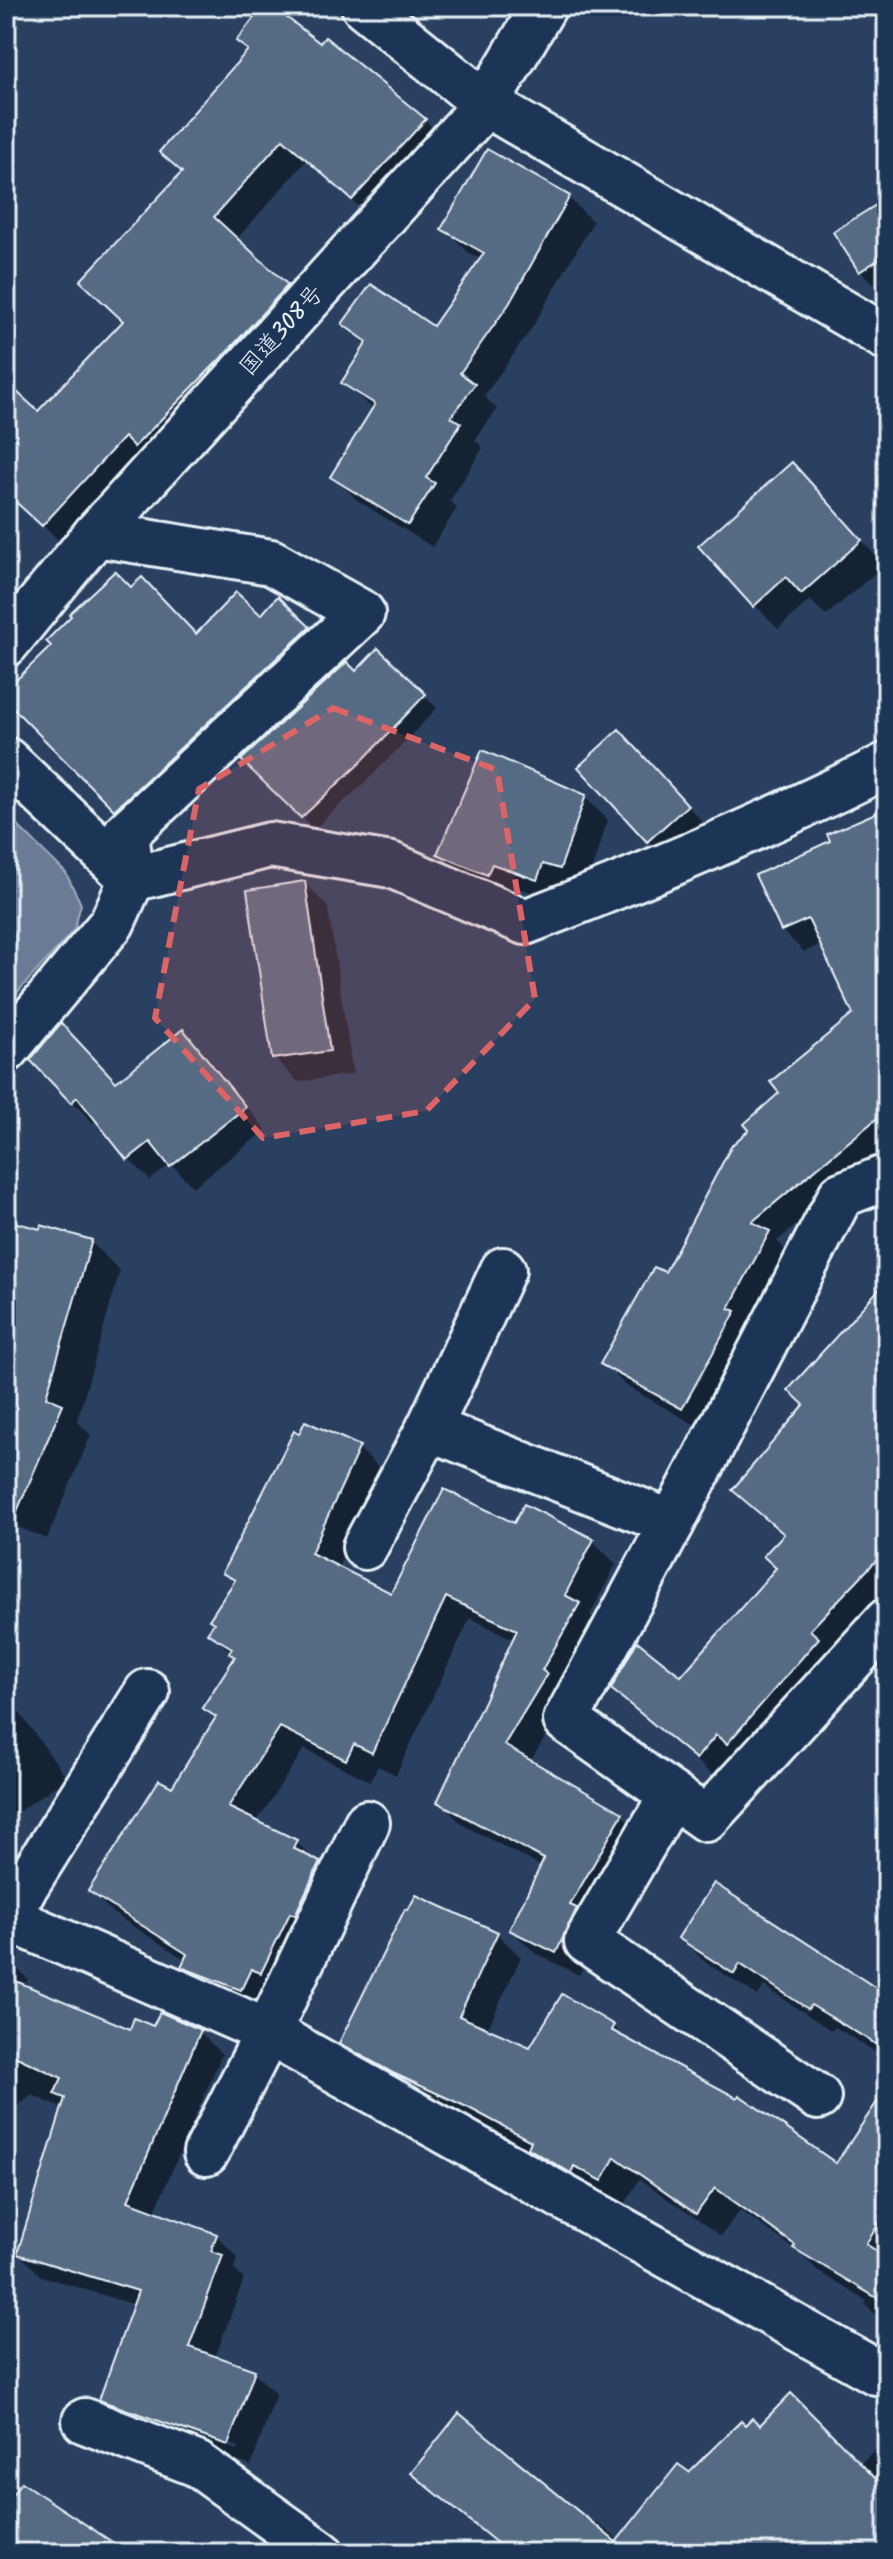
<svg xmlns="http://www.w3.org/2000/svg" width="893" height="2559" font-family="Kalam,'Klee One',sans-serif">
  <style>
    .water { fill: #6b7c95; stroke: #9dabbd; stroke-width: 2 }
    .shadow { fill: #0007; fill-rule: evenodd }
    .building { fill: #556a83; stroke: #e8f1f8; stroke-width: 2 }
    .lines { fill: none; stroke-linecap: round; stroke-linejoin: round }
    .street-casing { stroke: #e8f1f8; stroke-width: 50 }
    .secondary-casing { stroke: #e8f1f8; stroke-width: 50 }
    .highway-casing { stroke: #e8f1f8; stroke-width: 50 }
    .street { stroke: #1d3557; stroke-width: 44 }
    .secondary { stroke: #1d3557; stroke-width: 44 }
    .highway { stroke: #1d3557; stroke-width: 44 }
    .marked { fill: #db6466; fill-opacity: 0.2; stroke: #db6466; stroke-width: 6; stroke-dasharray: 16 10; stroke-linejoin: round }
    .labels { text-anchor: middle; stroke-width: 6; stroke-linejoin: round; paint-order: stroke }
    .street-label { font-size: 24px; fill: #e8f1f8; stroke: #1d3557 }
  </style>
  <rect width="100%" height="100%" fill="#294061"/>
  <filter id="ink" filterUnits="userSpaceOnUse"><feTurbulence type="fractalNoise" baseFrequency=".0125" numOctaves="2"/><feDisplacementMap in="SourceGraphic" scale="16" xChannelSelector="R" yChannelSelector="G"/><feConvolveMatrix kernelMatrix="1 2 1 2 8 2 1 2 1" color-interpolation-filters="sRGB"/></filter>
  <g filter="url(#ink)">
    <polygon class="water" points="6,814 66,873 81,904 74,930 6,1005"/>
    <g class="shadow">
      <polygon points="266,6 425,120 447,143 375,221 307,160 236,240 309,309 66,547 6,492 6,404 38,414 125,321 184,174 161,152 249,51"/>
      <polygon points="487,152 569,198 593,222 532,328 484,396 497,409 475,440 483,448 450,501 457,508 432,547 357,500 333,476 374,410 344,383 367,346 345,324 433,329 482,260 468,252 444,228"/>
      <polygon points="887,200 887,293 884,289 881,291 860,271"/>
      <polygon points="815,489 884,565 826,616 810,600 778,629 755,605"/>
      <polygon points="278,599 332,652 139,832 6,699 6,693 261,618"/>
      <polygon points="378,651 437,708 373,775 314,829 244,760 356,673"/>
      <polygon points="619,731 710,830 672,864 648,841"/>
      <polygon points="584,796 608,820 584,892 560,902 516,887 511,898 463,877 439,853"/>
      <polygon points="887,810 887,1150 777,1241 790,1255 704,1430 625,1385 603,1363 665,1275 752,1130 782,1093 855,1014 822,944 804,952 782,930 832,842"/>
      <polygon points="305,883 328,907 353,1074 298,1082 274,1058"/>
      <polygon points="183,1032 205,1053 266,1130 193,1187 171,1164 150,1180 129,1159 97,1119 93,1123 33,1060 117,1084"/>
      <polygon points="6,1225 91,1242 120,1271 77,1421 91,1435 47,1539 6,1522"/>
      <polygon points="887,1275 887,1593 830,1652 718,1779 635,1710 614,1688 681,1679 778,1568 785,1536 735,1490 806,1405 861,1311 859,1310"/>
      <polygon points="359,1448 382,1471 338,1568 392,1595 515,1526 593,1541 616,1564 590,1615 602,1628 569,1699 530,1762 622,1815 645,1838 579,1975 535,1953 511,1930 542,1867 463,1825 440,1802 515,1640 470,1618 396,1775 378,1766 370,1781 304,1749 256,1823 296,1842 342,1887 264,2012 207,1989 183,1966 186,1960 114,1914 90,1891 172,1790 216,1720 204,1708 237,1658 210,1633 235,1583 225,1573"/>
      <polygon points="6,1694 67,1778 6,1820"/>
      <polygon points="417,1898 497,1934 521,1957 487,2030 531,2050 613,2026 628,2041 837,2166 887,2091 887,2326 865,2304 867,2301 819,2272 800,2253 740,2210 721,2236 639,2179 626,2203 598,2188 595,2195 554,2172 533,2152 421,2097 365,2066 341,2042"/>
      <polygon points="681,1938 887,2003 887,2059 835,2027 832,2031 764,1986 758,1996 705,1962"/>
      <path d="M6 1957 28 1979 24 1987 131 2032 154 2029 200 2032 222 2054 154 2213 216 2235 238 2258 234 2269 244 2279 215 2358 254 2372 276 2394 251 2466 124 2421 101 2399 135 2305 41 2276 19 2254 64 2109 32 2095 6 2115ZM125 2407 238 2447 237 2450 125 2411Z"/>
      <polygon points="6,2246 17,2260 6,2268"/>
      <polygon points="745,2427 760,2428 859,2465 885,2440 887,2442 887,2553 507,2553 437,2496 414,2473 593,2525 596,2522 620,2541 689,2475"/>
      <polygon points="6,2472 125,2553 6,2553"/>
    </g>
    <g class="building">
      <polygon points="263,6 272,6 320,43 325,37 426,119 352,200 283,139 214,217 288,285 228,351 134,447 124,437 42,526 6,493 6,382 38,411 123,321 80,281 182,172 159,152 248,50 236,41"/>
      <polygon points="487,149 570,196 509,304 460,373 475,384 451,417 461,423 426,478 435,483 408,525 330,477 375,404 341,383 367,342 342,324 371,284 433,326 484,253 441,229"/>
      <polygon points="887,198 887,254 859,272 833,232"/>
      <polygon points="792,462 862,540 801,594 786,577 753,607 698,546"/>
      <polygon points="115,571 131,587 142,577 196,634 236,592 261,615 278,596 310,627 114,810 6,701 6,690 51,646 46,641 71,616 69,614"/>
      <polygon points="378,648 426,694 360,763 301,818 241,760 347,662 356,671"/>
      <polygon points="619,729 688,805 647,842 578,767"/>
      <polygon points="482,750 586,795 560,869 543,864 537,880 492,864 487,875 437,854"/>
      <polygon points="887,808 887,1110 752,1222 770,1231 729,1308 736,1311 682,1409 600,1364 654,1267 665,1272 732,1145 749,1130 744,1124 779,1093 770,1082 853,1014 808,919 781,931 755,875 830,841 827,834"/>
      <polygon points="305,881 330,1051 272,1059 247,890"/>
      <polygon points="61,1023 116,1082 183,1029 246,1107 170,1167 150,1142 127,1160 77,1097 71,1103 30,1060"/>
      <polygon points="6,1220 40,1229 41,1225 92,1240 46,1397 63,1404 6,1537"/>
      <polygon points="887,1280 887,1549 810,1630 819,1638 727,1744 716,1735 696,1759 611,1689 637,1641 681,1676 776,1568 763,1556 784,1534 732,1490 804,1405 788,1390"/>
      <polygon points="305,1421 360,1446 311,1553 391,1593 444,1489 514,1523 524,1504 594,1539 565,1595 580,1603 542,1670 547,1674 504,1745 623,1813 570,1905 577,1908 556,1953 509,1930 544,1859 437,1802 517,1630 446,1597 372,1753 354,1744 346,1760 280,1727 228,1807 297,1840 293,1848 320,1862 295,1915 290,1913 261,1973 251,1969 241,1990 181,1967 187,1954 88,1891 159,1780 172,1787 216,1717 202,1708 235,1657 229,1653 232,1648 207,1633 214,1623 209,1620 235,1580 222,1573 294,1431 299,1434"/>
      <polygon points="714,1883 887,1995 887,2051 811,2005 808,2009 740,1964 734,1974 678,1938"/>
      <polygon points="416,1895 498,1932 459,2016 530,2047 562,1994 614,2025 611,2030 737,2098 739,2095 836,2163 887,2087 887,2211 866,2244 887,2258 887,2304 793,2248 795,2245 715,2188 696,2214 615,2157 602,2181 574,2166 571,2173 528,2148 531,2141 469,2108 395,2074 339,2043 405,1909 408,1910"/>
      <polygon points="6,1977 130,2029 134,2018 153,2026 160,2012 201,2030 128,2201 217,2234 211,2251 223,2255 189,2347 255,2370 228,2445 99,2400 138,2291 17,2254 65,2098 54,2094 62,2078 6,2052"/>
      <polygon points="791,2393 887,2490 887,2553 509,2553 411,2473 459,2413 616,2542 678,2464 689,2472 741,2421 745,2425 752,2418 760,2425"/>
      <polygon points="21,2482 129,2553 6,2553 6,2504"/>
    </g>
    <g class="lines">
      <defs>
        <g id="street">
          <path d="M96 534 271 562 362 613 126 833 132 879 270 845 391 865 525 922C649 875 769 824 887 765"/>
          <polyline points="6,760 132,879 112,923 6,1050"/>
          <polyline points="887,1177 841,1195 672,1523 566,1720 706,1819 887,1621"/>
          <polyline points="429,1428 672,1523"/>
          <polyline points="365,1547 429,1428 503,1270"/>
          <polyline points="147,1692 6,1917 268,2032 876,2372 887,2373"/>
          <polyline points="672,1795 587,1941 818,2097"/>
          <polyline points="206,2153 268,2032 367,1823"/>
          <polyline points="85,2421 197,2464 321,2553"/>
        </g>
        <polyline id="secondary" points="364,6 486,104 887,338"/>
        <polyline id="highway" points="6,644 96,534 486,104 544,6"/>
      </defs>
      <use href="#street" class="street-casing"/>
      <use href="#secondary" class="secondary-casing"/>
      <use href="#highway" class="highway-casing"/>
      <use href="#street" class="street"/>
      <use href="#secondary" class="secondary"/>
      <use href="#highway" class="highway"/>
    </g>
  </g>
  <path class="marked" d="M333 708 497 770 535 999 426 1111 263 1138 155 1018 199 789Z"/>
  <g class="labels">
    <g class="street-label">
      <text transform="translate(281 330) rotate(-48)" y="8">国道308号</text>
    </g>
  </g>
  <rect width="893" height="2559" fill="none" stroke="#1d3557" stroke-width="32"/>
  <rect x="16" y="16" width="861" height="2527" fill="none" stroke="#e8f1f8" stroke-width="3" filter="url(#ink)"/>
</svg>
